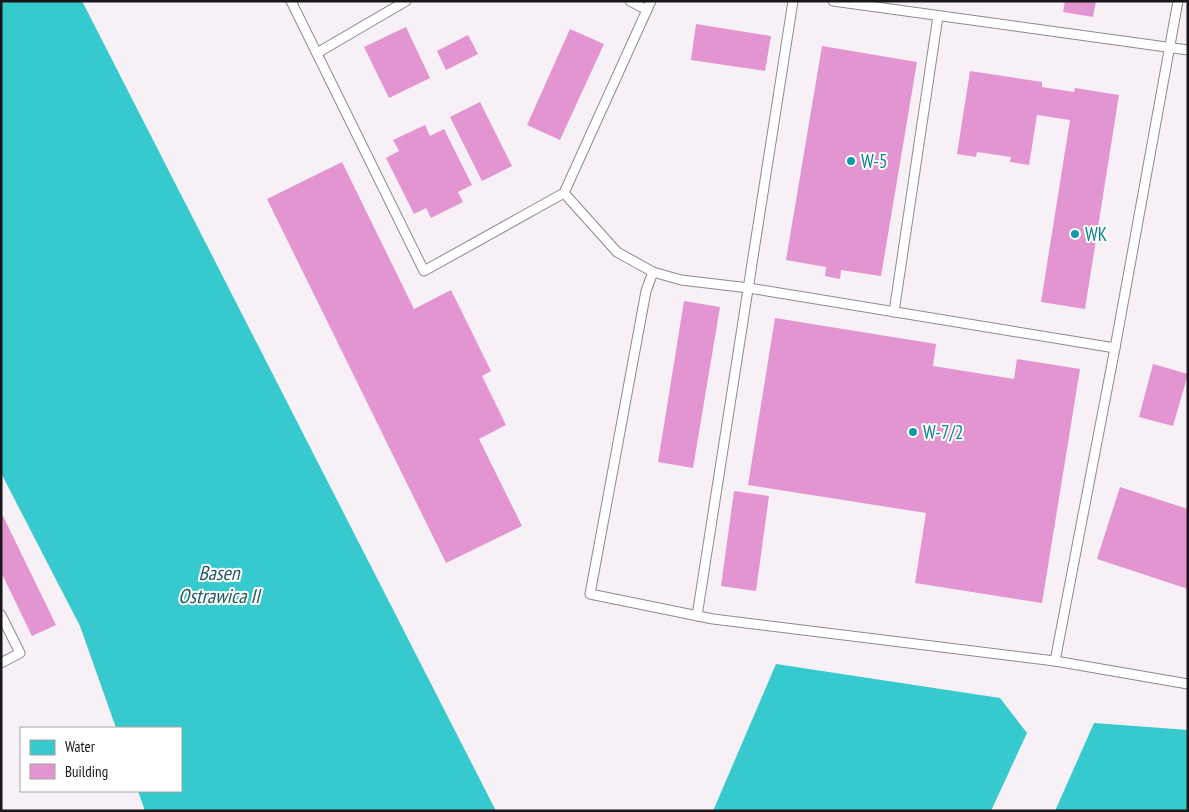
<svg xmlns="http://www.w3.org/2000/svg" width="1189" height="812" font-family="'PT Sans Narrow',sans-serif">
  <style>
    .water { fill: #36c9cd }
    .building { fill: #e295d0 }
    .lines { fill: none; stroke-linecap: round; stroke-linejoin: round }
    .lane-casing { stroke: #8f898f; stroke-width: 11 }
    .lane { stroke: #fff; stroke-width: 9 }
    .culture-dot { fill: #0f9aa8; stroke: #fff; stroke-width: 2 }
    .labels { text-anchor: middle; stroke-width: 4; stroke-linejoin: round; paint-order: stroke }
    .culture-label { font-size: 19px; fill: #0d838f; stroke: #fff; text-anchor: start }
    .water-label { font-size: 20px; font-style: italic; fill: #225c5d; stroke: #fff }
  </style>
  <rect width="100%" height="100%" fill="#f7f0f7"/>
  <g class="water">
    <polygon points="1,1 82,1 496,811 145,811 138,791 181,791 181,728 116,728 80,626 1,473"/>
    <polygon points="776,664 1000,698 1027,733 991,811 713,811"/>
    <polygon points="1094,723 1188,730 1188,811 1055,811"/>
  </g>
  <g class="building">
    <polygon points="1065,1 1096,1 1093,17 1063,12"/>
    <polygon points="696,24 771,36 765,71 691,60"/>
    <polygon points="406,27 430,78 389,98 364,47"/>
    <polygon points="570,29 604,44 560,140 527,125"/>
    <polygon points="468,35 478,54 446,70 437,51"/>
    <polygon points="822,46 917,62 881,276 841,270 840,279 825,276 826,267 786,260"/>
    <polygon points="970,71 1042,82 1042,87 1074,92 1075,88 1119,95 1085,309 1041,302 1070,120 1037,115 1029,165 1010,162 1011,157 977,152 976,157 957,154"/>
    <polygon points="480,102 512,166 482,181 450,117"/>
    <polygon points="425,125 430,136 444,129 472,185 458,192 463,202 431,218 426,208 414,214 386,158 399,151 393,140"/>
    <polygon points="342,162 414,309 451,290 491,371 482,376 506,425 479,439 522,526 446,563 267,199"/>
    <polygon points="684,301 720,307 693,468 658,462"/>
    <polygon points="775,318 936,344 933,366 1014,379 1017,359 1080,369 1042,603 915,583 926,513 748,485"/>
    <polygon points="1153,364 1188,374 1173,426 1139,417"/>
    <polygon points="1120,487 1188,509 1188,589 1097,559"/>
    <polygon points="734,491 769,496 756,591 721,586"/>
    <polygon points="1,516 3,516 56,625 32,636 1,572"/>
  </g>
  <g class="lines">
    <defs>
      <g id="lane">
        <polyline points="291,1 424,271 564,193 651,1"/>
        <polyline points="630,1 647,10"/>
        <polyline points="833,1 1188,50"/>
        <polyline points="317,53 406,1"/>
        <polyline points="564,193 617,252 653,272 681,280 749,288 1115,348"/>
        <polyline points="653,272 646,291 590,594 713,619 1055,661 1188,684"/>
        <polyline points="894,312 938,16"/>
        <polyline points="1,615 20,653 1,663"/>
        <polyline points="697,616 793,1"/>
        <polyline points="1055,661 1115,348 1178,1"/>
      </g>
    </defs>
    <use href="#lane" class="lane-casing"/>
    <use href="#lane" class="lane"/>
  </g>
  <g class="culture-dot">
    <circle cx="851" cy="161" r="5"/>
    <circle cx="1075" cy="234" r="5"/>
    <circle cx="913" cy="432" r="5"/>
  </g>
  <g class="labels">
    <g class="culture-label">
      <text x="861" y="168">W-5</text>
      <text x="1085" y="241">WK</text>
      <text x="923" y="439">W-7/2</text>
    </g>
    <g class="water-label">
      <text x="219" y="580">Basen<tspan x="219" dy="23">Ostrawica II</tspan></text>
    </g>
  </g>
  <rect width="1189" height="812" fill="none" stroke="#191719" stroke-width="5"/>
  <rect x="20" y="727" width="162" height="65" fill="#ffffff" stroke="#a3a2a3"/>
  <rect x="30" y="740" width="25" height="15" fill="#36c9cd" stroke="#a3a2a3"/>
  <text x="65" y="752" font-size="15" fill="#191719">Water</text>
  <rect x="30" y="764" width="25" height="15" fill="#e295d0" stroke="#a3a2a3"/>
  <text x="65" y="777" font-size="15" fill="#191719">Building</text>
</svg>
